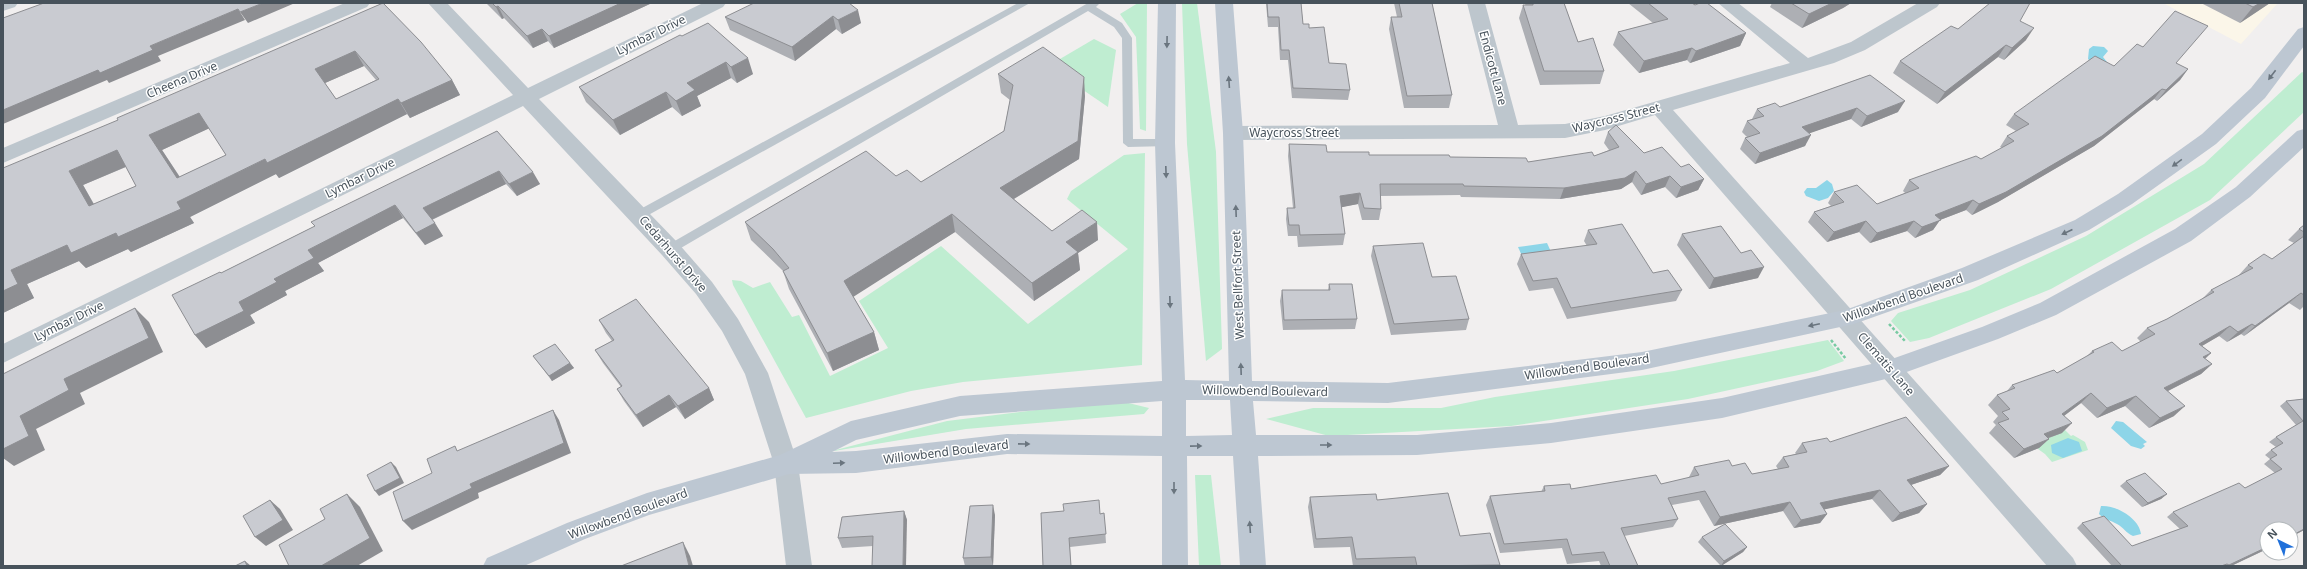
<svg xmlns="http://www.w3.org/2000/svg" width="2307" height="569" font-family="'Noto Sans',sans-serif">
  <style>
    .commercial { fill: #fbf6e9 }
    .green { fill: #bfedd1 }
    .water { fill: #8dd5e8 }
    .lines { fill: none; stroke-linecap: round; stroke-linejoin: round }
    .path { stroke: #78caa2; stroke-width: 2.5; stroke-dasharray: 3 2; stroke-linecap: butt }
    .service { fill: #bdc6cd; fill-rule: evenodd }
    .minor { fill: #bdc6cd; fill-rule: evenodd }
    .secondary { fill: #bdc7d2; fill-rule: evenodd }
    .wall { fill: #adafb4; fill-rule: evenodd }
    .shaded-wall { fill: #8d8e92 }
    .building { fill: #c9cbd1; stroke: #8d8e92; fill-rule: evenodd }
    .oneway { fill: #6a757f }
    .labels { text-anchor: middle; stroke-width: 3; stroke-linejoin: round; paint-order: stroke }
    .street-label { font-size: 12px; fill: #47525b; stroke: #fff }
  </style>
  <rect width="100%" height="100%" fill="#f1efef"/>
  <polygon class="commercial" points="2163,3 2278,3 2241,44"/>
  <g class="green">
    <polygon points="1138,3 1147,3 1146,131 1140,129 1136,37 1120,14"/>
    <polygon points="1182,3 1197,3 1216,152 1222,349 1206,361 1187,144"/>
    <polygon points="1094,39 1116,50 1108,107 1048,66"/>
    <polygon points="2302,72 2304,73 2304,112 2210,200 2051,289 1929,338 1910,342 1891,321 1898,313 1970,290 2086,236 2204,164"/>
    <polygon points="1145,153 1142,365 963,382 911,391 806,418 733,285 732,280 741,281 753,288 770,282 792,317 799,315 830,376 888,348 859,301 941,246 1028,324 1128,249 1067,199 1071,191 1124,155"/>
    <polygon points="1828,340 1844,361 1817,371 1688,399 1511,426 1329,436 1266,419 1313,408 1441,408 1495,397 1674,371"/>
    <polygon points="1116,400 1149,408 1144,414 966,429 828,452 947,421"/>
    <polygon points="2053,418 2071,436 2073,435 2085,442 2088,450 2052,462 2045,454 2038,449"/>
    <polygon points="1195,475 1211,475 1221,566 1199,566"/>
  </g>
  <g class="water">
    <polygon points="2093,46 2104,47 2108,51 2103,57 2107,62 2092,63 2088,59 2089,49"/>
    <polygon points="1827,180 1832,184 1834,191 1828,198 1819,201 1806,196 1804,192 1807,188 1816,188"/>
    <polygon points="1547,243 1552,254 1523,258 1518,247"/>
    <polygon points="2116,421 2123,422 2147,442 2143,444 2145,446 2141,449 2131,446 2111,428"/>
    <polygon points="2068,438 2079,442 2082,451 2063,458 2052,453 2051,445"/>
    <path d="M2101 506C2116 505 2139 518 2141 534L2133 536C2126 533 2123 527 2117 524 2110 520 2105 520 2099 514Z"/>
  </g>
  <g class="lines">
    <g class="path">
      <polyline points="1889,324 1905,341"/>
      <polyline points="1831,340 1846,359"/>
    </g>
    <g class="service">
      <polygon points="1018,3 1030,3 643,218 639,219 633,215 635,212"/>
      <polygon points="1088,3 1100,3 1096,7 1122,23 1132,38 1133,139 1165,139 1169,140 1170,143 1169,146 1128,147 1123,143 1122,38 1114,27 1088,11 674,252 666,252 664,249 666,246"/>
    </g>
    <g class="minor">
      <polygon points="3,3 18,3 15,7 3,11"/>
      <polygon points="345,3 370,3 367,7 3,163 3,148"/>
      <polygon points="428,3 447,3 528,88 703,3 726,3 723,7 539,99 678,243 712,282 738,319 768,373 798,464 812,566 786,566 774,464 745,374 722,331 696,294 662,255 523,106 3,363 3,344 513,95"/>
      <polygon points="1467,3 1485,3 1518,125 1565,124 1605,116 1790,63 1718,3 1738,3 1808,58 1851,42 1918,3 1940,3 1937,7 1865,50 1834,63 1673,110 2073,558 2077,566 2047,566 1655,115 1605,130 1565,138 1233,140 1226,138 1223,133 1226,128 1233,126 1498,125"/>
    </g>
    <path class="secondary" d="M1158 3H1176L1175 143 1185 380 1229 381 1223 133 1215 3H1233L1243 133 1252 381 1388 383 1642 352 1845 310 1962 268 2075 220 2118 194 2202 134 2251 88 2298 29 2304 27V46L2265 98 2216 144 2132 204 2089 230 1978 280 1854 324 1642 370 1388 403 1253 401 1256 435H1417L1551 423 1722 398 1889 360 1982 327 2040 303 2175 229 2236 187 2297 131 2304 129V147L2250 197 2191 241 2056 315 1998 339 1890 378 1722 418 1551 443 1417 455 1258 456 1266 566H1240L1233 456H1187L1188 566H1162V456L1007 454 856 473 789 474 649 515 585 539 524 566H483L487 558 567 523 647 493 780 455 851 421 960 396 1162 381 1155 143ZM1186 400H1230L1232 435 1186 436ZM1162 401V436L1007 434 856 451 832 452 856 440 960 416Z"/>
  </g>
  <g class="wall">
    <path d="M383 3 452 80 460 95 410 118 407 114 279 178 276 174 190 217 194 223 131 252 128 249 86 268 79 261 27 284 34 298 3 313 118 120ZM364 66 376 80 336 99 325 83ZM209 128 226 155 180 177 162 150ZM126 167 136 186 94 204 83 185Z"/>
    <polygon points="486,3 652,3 554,48 548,41 533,48 504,18 502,19"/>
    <polygon points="849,3 861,23 842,34 836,29 795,61 730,30 725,17"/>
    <polygon points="1266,3 1301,3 1303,24 1309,28 1329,63 1350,90 1348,100 1292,98 1288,60 1280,60 1278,27 1268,27"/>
    <polygon points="1394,3 1432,3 1452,95 1449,108 1404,108 1389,29 1391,17 1397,17"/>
    <polygon points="1526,3 1564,3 1578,42 1604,71 1600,84 1540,85 1519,18 1523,5 1525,5"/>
    <polygon points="1628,3 1692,3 1746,33 1740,46 1690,63 1687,60 1639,73 1613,45 1618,32 1653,23"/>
    <polygon points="1772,3 1851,3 1843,8 1802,28 1770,7"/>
    <polygon points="2201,3 2270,3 2240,23"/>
    <polygon points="2020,21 2026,40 2004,60 1998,57 1937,104 1893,73 1900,61 1958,29"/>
    <polygon points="682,36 753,74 737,83 731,78 697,96 701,106 682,116 672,107 620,135 586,102 579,87"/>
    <polygon points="2177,64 2188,69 2180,80 2157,101 2154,99 2094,146 1998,202 1972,215 1966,210 1940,220 1933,230 1915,238 1907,231 1870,243 1859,232 1827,242 1808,222 1814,212 1831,206 1828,203 1834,192 1877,204 1905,193 1903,191 1909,180 1981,159 2002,148 2000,147 2007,136 2016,131 2006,125 2014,114 2114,66"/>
    <polygon points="998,74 1085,96 1079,159 1014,199 1052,231 1098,240 1078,253 1080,270 1034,301 955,232 853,296 874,332 879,350 833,371 789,289 783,271 779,267 751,240 745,222 896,176 921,182 1004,131 1010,100 1001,93"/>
    <polygon points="1870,75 1898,112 1861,127 1851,119 1809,133 1805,146 1755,164 1740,149 1745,138 1747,137 1742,132 1747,121 1752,119 1757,109 1780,107"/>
    <polygon points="497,131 540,184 517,196 506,184 432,220 443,236 425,245 403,218 318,263 324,271 285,291 287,295 250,315 255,323 206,348 195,335 221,273 315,226"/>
    <polygon points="1608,132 1644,153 1681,167 1704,179 1698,190 1676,198 1665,187 1641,195 1632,182 1621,189 1560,199 1461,197 1460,195 1380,196 1381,209 1379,220 1362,220 1358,204 1341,207 1345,234 1343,245 1298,247 1297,236 1288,236 1286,219 1287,208 1293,208 1288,156 1289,144 1327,152 1369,155 1450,157 1528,162 1594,156 1609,150 1604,143"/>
    <polygon points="2304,225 2304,306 2300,310 2289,303 2244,336 2241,334 2227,342 2219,336 2202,346 2211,353 2205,359 2212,364 2201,374 2168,391 2174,416 2149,428 2125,406 2097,418 2081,403 2064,416 2062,433 2049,438 2049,439 2039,448 2014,458 1989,433 1996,425 1993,422 1998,416 1988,405 1997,395 2007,391 2012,385 2057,373 2086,357 2092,351 2122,351 2141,342 2137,338 2147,328 2167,319 2202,299 2211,290 2238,276 2248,265 2272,259 2294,243 2288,240 2299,229"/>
    <polygon points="1588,230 1653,273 1682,290 1676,301 1567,319 1553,288 1529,291 1517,264 1521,254 1587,246 1584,241"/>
    <polygon points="1682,234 1741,253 1758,278 1709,289 1677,245"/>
    <polygon points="1373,246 1432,277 1469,319 1466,330 1391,335 1371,256"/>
    <polygon points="1329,284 1357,319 1355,329 1283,330 1280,301 1282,290 1328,290"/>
    <polygon points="599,320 709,388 714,400 685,419 676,407 643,427 624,401 617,389 621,387 603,363 595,350 612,341 606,333"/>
    <polygon points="533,356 570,363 574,368 552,381 537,361"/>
    <polygon points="2304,399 2304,530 2291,537 2291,529 2267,529 2267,549 2231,566 2112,566 2077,528 2082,523 2132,546 2180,529 2167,517 2173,512 2245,488 2275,473 2264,464 2270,459 2265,455 2271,450 2276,447 2269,442 2276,437 2296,425 2280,406 2286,401"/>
    <polygon points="1830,442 1949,466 1940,475 1911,485 1927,504 1919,513 1892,522 1872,499 1824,509 1827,514 1820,523 1794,528 1783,511 1714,526 1699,500 1672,505 1678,519 1673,527 1624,536 1638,566 1601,566 1599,561 1567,564 1562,548 1500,553 1486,505 1490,496 1541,492 1544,486 1571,489 1661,484 1689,478 1689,477 1694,467 1732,466 1752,474 1778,469 1776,466 1783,457 1796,454 1795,453 1802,443"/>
    <polygon points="2126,481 2167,494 2161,499 2142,507 2120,486"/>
    <polygon points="1310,497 1377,500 1460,536 1500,565 1500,566 1353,566 1350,547 1314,548 1308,507"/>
    <polygon points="904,511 907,520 873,546 842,548 838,538"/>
    <polygon points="1041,513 1100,514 1104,513 1106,543 1070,547 1071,566 1043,566"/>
    <polygon points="995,515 993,566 965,566 963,558"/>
    <polygon points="1702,537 1747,547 1743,552 1721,566 1698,542"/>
  </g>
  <g class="shaded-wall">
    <polygon points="263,3 295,3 248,23 240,12"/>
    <polygon points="621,3 652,3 554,48 549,36"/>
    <polygon points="1832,3 1851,3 1843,8 1802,28 1809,14"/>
    <polygon points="2260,3 2270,3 2240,23 2253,7"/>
    <polygon points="498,6 504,18 502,19 496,7"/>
    <polygon points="238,9 245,20 158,56 161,61 109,83 107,80 3,124 3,110 150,46"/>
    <polygon points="858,10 861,23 842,34 838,20"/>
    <polygon points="833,16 836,29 795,61 792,47"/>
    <polygon points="2034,28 2026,40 2004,60 2012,48"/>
    <polygon points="542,29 548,41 533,48 527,36"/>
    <polygon points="1746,33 1740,46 1690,63 1696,51"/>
    <polygon points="2006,45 1998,57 1937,104 1945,92"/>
    <polygon points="1692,48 1687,60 1639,73 1644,61"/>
    <polygon points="355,51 364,66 325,83 315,69"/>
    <polygon points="748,58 753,74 737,83 731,67"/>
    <polygon points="726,62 731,78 697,96 701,106 682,116 676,101 687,83"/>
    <polygon points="2188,69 2180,80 2157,101 2166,90"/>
    <polygon points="1084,77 1085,96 1079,159 1002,206 1000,188"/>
    <polygon points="452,80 460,95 410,118 401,103"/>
    <polygon points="2162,89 2154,99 2094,146 1998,202 1972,215 1979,204"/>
    <polygon points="666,92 672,107 620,135 613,120"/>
    <polygon points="398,99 407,114 279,178 276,174 190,217 194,223 131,252 128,249 86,268 79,261 27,284 34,298 3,313 3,291 11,270 67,245 116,233 177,202 265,159"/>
    <polygon points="1905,101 1898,112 1861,127 1867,116"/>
    <polygon points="1857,108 1851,119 1796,138 1802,127"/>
    <polygon points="199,113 210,128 162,150 190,193 177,178 149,135"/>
    <polygon points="1811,135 1805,146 1755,164 1760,153"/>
    <polygon points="117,150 130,165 83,185 103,221 89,206 69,171"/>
    <polygon points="499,171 506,184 431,220 423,208"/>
    <polygon points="1636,171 1632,182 1621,189 1560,199 1564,188"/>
    <polygon points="533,172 540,184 517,196 509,184"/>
    <polygon points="1670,176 1665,187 1641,195 1646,184"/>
    <polygon points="1704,179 1698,190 1676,198 1681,187"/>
    <polygon points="1360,193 1358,204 1338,208 1340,196"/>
    <polygon points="1973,200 1966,210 1940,220 1933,230 1915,238 1922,227 1935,215"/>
    <polygon points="395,205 403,218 318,263 324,271 285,291 287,295 250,315 255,323 206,348 195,335 239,302 274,279 308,250"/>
    <polygon points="952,214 955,232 850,299 844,281"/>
    <polygon points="1866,221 1859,232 1827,242 1834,232"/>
    <polygon points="1914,221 1907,231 1870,243 1877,233"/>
    <polygon points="1097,222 1098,240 1078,253 1080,270 1034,301 1032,283 1066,242"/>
    <polygon points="435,223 443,236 425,245 416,233"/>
    <polygon points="1764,267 1758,278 1709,289 1714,278"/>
    <polygon points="2301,293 2289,303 2244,336 2255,326"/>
    <polygon points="135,308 149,322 163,352 80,393 85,404 36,429 45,450 14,466 3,458 3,449 20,416 64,379"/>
    <polygon points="2252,324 2241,334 2227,342 2238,332"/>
    <polygon points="2230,326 2219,336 2188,354 2199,344"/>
    <polygon points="874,332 879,350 833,371 827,353"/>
    <polygon points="2211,353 2200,363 2203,357"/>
    <polygon points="570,363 574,368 552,381 549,376"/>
    <polygon points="2212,364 2201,374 2154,398 2164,388"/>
    <polygon points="709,388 714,400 685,419 678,406"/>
    <polygon points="2091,393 2081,403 2053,424 2062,414"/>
    <polygon points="669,395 676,407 643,427 636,415"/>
    <polygon points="2136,396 2125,406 2097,418 2107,408"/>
    <polygon points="2185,406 2174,416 2149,428 2160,418"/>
    <polygon points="553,410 559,420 571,453 478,493 479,498 412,530 403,521 470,484"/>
    <polygon points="2072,423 2062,433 2034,443 2044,434"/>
    <polygon points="2049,439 2039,448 2014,458 2024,449"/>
    <polygon points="391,462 396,467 404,483 379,496 375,491"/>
    <polygon points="1949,466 1940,475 1899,489 1907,480"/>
    <polygon points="1880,490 1872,499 1813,512 1820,503"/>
    <polygon points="347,494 360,507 383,551 357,566 321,566"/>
    <polygon points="2167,494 2161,499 2142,507 2148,503"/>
    <polygon points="270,500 280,509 293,530 266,546 255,537"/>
    <polygon points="1790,502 1783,511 1714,526 1720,517"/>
    <polygon points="1927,504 1919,513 1892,522 1900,513"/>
    <polygon points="993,505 995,515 993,566 991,557"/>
    <polygon points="904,511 907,520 906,566 903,566"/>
    <polygon points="1827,514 1820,523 1794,528 1801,520"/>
    <polygon points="2304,529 2304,530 2291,537 2291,536"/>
    <polygon points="683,542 690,556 693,566 689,566"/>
    <polygon points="1747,547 1743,552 1721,566 1724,561"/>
    <polygon points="2267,547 2267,549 2231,566 2228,566"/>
    <polygon points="245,561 251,566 247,566"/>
  </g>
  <g class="building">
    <polygon points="44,3 263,3 240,12 238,9 150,46 153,50 100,73 98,70 3,110 3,18"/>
    <path d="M383 3 421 42 452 80 401 103 398 99 267 163 265 159 177 202 181 209 118 237 116 233 71 253 67 245 11 270 18 284 3 291V168L118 120 117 118ZM355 51 379 79 336 99 315 69ZM199 113 226 155 177 178 149 135ZM117 150 136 186 89 206 69 171Z"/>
    <polygon points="492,3 621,3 549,36 542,29 527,36 498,6 496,7"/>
    <polygon points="754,3 849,3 858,10 838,20 833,16 792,47 725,17"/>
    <polygon points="1267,3 1301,3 1303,24 1309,24 1309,28 1324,27 1329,63 1346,64 1350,90 1293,88 1289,50 1281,50 1279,17 1268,17"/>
    <polygon points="1399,3 1432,3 1452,95 1407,96 1391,17 1402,17"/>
    <polygon points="1533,3 1564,3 1578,42 1593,38 1604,71 1544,71 1523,5 1533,5"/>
    <polygon points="1648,3 1692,3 1695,5 1700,3 1707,3 1746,33 1696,51 1692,48 1644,61 1618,32 1668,19"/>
    <polygon points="1791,3 1832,3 1809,14"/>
    <polygon points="1990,3 2030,3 2020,21 2034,28 2012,48 2006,45 1945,92 1900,61 1951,26 1958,29"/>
    <polygon points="2245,3 2260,3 2253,7"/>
    <polygon points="2175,11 2208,26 2176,63 2188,69 2166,90 2162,89 2102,136 2006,192 1979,204 1973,200 1935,215 1941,220 1922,227 1914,221 1877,233 1866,221 1834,232 1814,212 1844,202 1834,192 1857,185 1877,204 1919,188 1909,180 1976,156 1981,159 2014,141 2007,136 2029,124 2014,114 2095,56 2114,66 2137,44 2143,47"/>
    <polygon points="708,23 748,58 731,67 726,62 687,83 695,90 676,101 666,92 613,120 579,87 680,35 682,36"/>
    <polygon points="1043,47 1084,77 1078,141 1000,188 1052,231 1082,210 1097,222 1066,242 1078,252 1032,283 952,214 844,281 874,332 827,353 783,271 789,268 773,249 745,222 866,151 896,176 907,170 921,182 1004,131 1013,85 998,74"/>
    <polygon points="1870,75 1905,101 1867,116 1857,108 1802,127 1811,135 1760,153 1745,138 1760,133 1747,121 1764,116 1757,109 1775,103 1780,107"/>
    <polygon points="1616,125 1644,153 1662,147 1681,167 1689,164 1704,179 1681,187 1670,176 1646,184 1636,171 1625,178 1564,188 1464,186 1463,184 1380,184 1381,209 1364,208 1360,193 1340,196 1345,234 1300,235 1299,225 1289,225 1287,208 1295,208 1289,144 1326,145 1327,152 1369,152 1369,155 1449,155 1450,157 1526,158 1528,162 1592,152 1594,156 1619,147 1608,132"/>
    <polygon points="497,131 533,172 509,184 499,171 423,208 435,223 416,233 395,205 308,250 314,258 274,279 277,282 239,302 244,311 195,335 172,295 220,272 221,273 315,226 311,222"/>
    <polygon points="1622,224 1653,273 1668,270 1682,290 1571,308 1557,278 1533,281 1521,254 1597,244 1588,230"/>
    <polygon points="2304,225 2304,232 2299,229"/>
    <polygon points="1721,226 1741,253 1751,250 1764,267 1714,278 1682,234"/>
    <polygon points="2304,236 2304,295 2301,293 2255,326 2252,324 2238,332 2230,326 2199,344 2211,353 2203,357 2212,364 2164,388 2185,406 2160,418 2136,396 2107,408 2091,393 2062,414 2072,423 2044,434 2049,439 2024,449 1998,423 2009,419 2002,412 2010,409 1997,395 2015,388 2012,385 2054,370 2057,373 2094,352 2092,351 2112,342 2122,351 2155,334 2147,328 2167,319 2214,292 2211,290 2253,268 2248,265 2264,254 2272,259"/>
    <polygon points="1423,243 1432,277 1456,276 1469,319 1394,324 1373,246"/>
    <polygon points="1329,284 1352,284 1357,319 1284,320 1282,290 1330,290"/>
    <polygon points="636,299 709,388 678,406 669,395 636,415 617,389 622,386 595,350 614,340 599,320"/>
    <polygon points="135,308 149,338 64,379 69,390 20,416 29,436 3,449 3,374"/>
    <polygon points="555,344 570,363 549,376 533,356"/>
    <polygon points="2304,399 2304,529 2291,536 2291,529 2267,529 2267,547 2229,565 2227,564 2221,566 2122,566 2082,523 2104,516 2132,546 2188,526 2173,512 2239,483 2245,488 2282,469 2270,459 2277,455 2271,450 2283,443 2276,437 2303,421 2286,401"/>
    <polygon points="553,410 564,443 470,484 472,488 403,521 393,492 432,473 427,459 455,446 457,451"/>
    <polygon points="1906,417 1949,466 1907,480 1927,504 1900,513 1880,490 1820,503 1827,514 1801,520 1790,502 1720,517 1705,491 1668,498 1678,519 1621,528 1638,566 1610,566 1604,552 1572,555 1567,539 1504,544 1490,496 1545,491 1544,486 1570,484 1571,489 1656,475 1661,484 1699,475 1694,467 1729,460 1732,466 1745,463 1752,474 1789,467 1783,457 1807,452 1802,443 1827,438 1830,442"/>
    <polygon points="391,462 400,478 375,491 367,475"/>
    <polygon points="2145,473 2167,494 2148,503 2126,481"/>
    <polygon points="1448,493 1460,536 1490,533 1500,565 1417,566 1415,557 1356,559 1352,537 1316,539 1310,497 1376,494 1377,500"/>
    <polygon points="347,494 370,538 321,566 289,566 279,545 325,519 320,509"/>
    <polygon points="270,500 283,520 255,537 243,516"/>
    <polygon points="1099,500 1100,514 1104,513 1106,534 1069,538 1071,566 1043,566 1041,513 1064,511 1063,504"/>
    <polygon points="993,505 991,557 963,558 970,506"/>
    <polygon points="904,511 903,566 872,566 873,536 838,538 842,517"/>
    <polygon points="1725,524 1747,547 1724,561 1702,537"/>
    <polygon points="683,542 689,566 621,566"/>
    <polygon points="245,561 247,566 235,566"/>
  </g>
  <defs><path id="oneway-solid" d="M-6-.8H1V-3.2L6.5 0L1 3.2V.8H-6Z"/></defs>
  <g class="oneway">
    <use href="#oneway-solid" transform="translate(1167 42) rotate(91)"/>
    <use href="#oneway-solid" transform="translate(2272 75) rotate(127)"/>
    <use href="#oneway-solid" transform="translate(1229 82) rotate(-94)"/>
    <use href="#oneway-solid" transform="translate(2177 163) rotate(144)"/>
    <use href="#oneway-solid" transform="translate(1166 172) rotate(88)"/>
    <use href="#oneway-solid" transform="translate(1236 211) rotate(-92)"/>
    <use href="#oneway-solid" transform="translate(2067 232) rotate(155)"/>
    <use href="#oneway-solid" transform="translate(1170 302) rotate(88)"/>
    <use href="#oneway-solid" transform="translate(1814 325) rotate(168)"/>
    <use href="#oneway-solid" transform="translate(1241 369) rotate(-92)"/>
    <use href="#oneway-solid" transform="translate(1024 444) rotate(1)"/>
    <use href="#oneway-solid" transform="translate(1326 445)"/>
    <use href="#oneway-solid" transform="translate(1196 446) rotate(-1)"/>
    <use href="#oneway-solid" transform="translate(839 463) rotate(-2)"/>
    <use href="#oneway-solid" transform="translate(1174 488) rotate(90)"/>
    <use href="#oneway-solid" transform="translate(1250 527) rotate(-94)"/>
  </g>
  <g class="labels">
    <g class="street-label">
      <text transform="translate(651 35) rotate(-26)" y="4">Lymbar Drive</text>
      <text transform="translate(1493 68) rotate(75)" y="4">Endicott Lane</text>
      <text transform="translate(182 80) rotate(-23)" y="4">Cheena Drive</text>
      <text transform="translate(1616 118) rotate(-14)" y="4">Waycross Street</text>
      <text x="1294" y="137">Waycross Street</text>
      <text transform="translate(360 178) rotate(-26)" y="4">Lymbar Drive</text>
      <text transform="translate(673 254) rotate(49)" y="4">Cedarhurst Drive</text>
      <text transform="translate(1238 285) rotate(-92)" y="4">West Bellfort Street</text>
      <text transform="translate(1903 298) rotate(-19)" y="4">Willowbend Boulevard</text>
      <text transform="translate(69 321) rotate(-26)" y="4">Lymbar Drive</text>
      <text transform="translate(1886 364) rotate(49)" y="4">Clematis Lane</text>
      <text transform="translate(1587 367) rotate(-8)" y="4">Willowbend Boulevard</text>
      <text transform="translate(1265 391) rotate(1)" y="4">Willowbend Boulevard</text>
      <text transform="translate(946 452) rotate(-7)" y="4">Willowbend Boulevard</text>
      <text transform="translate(628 514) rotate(-20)" y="4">Willowbend Boulevard</text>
    </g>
  </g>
  <rect width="2307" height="569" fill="none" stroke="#47525b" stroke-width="8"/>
  <g transform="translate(2279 541) rotate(317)"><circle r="19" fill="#ffffff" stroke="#b5babd"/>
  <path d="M0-3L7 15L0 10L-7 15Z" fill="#2070da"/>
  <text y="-6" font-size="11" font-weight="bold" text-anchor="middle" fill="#47525b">N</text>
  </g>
</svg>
